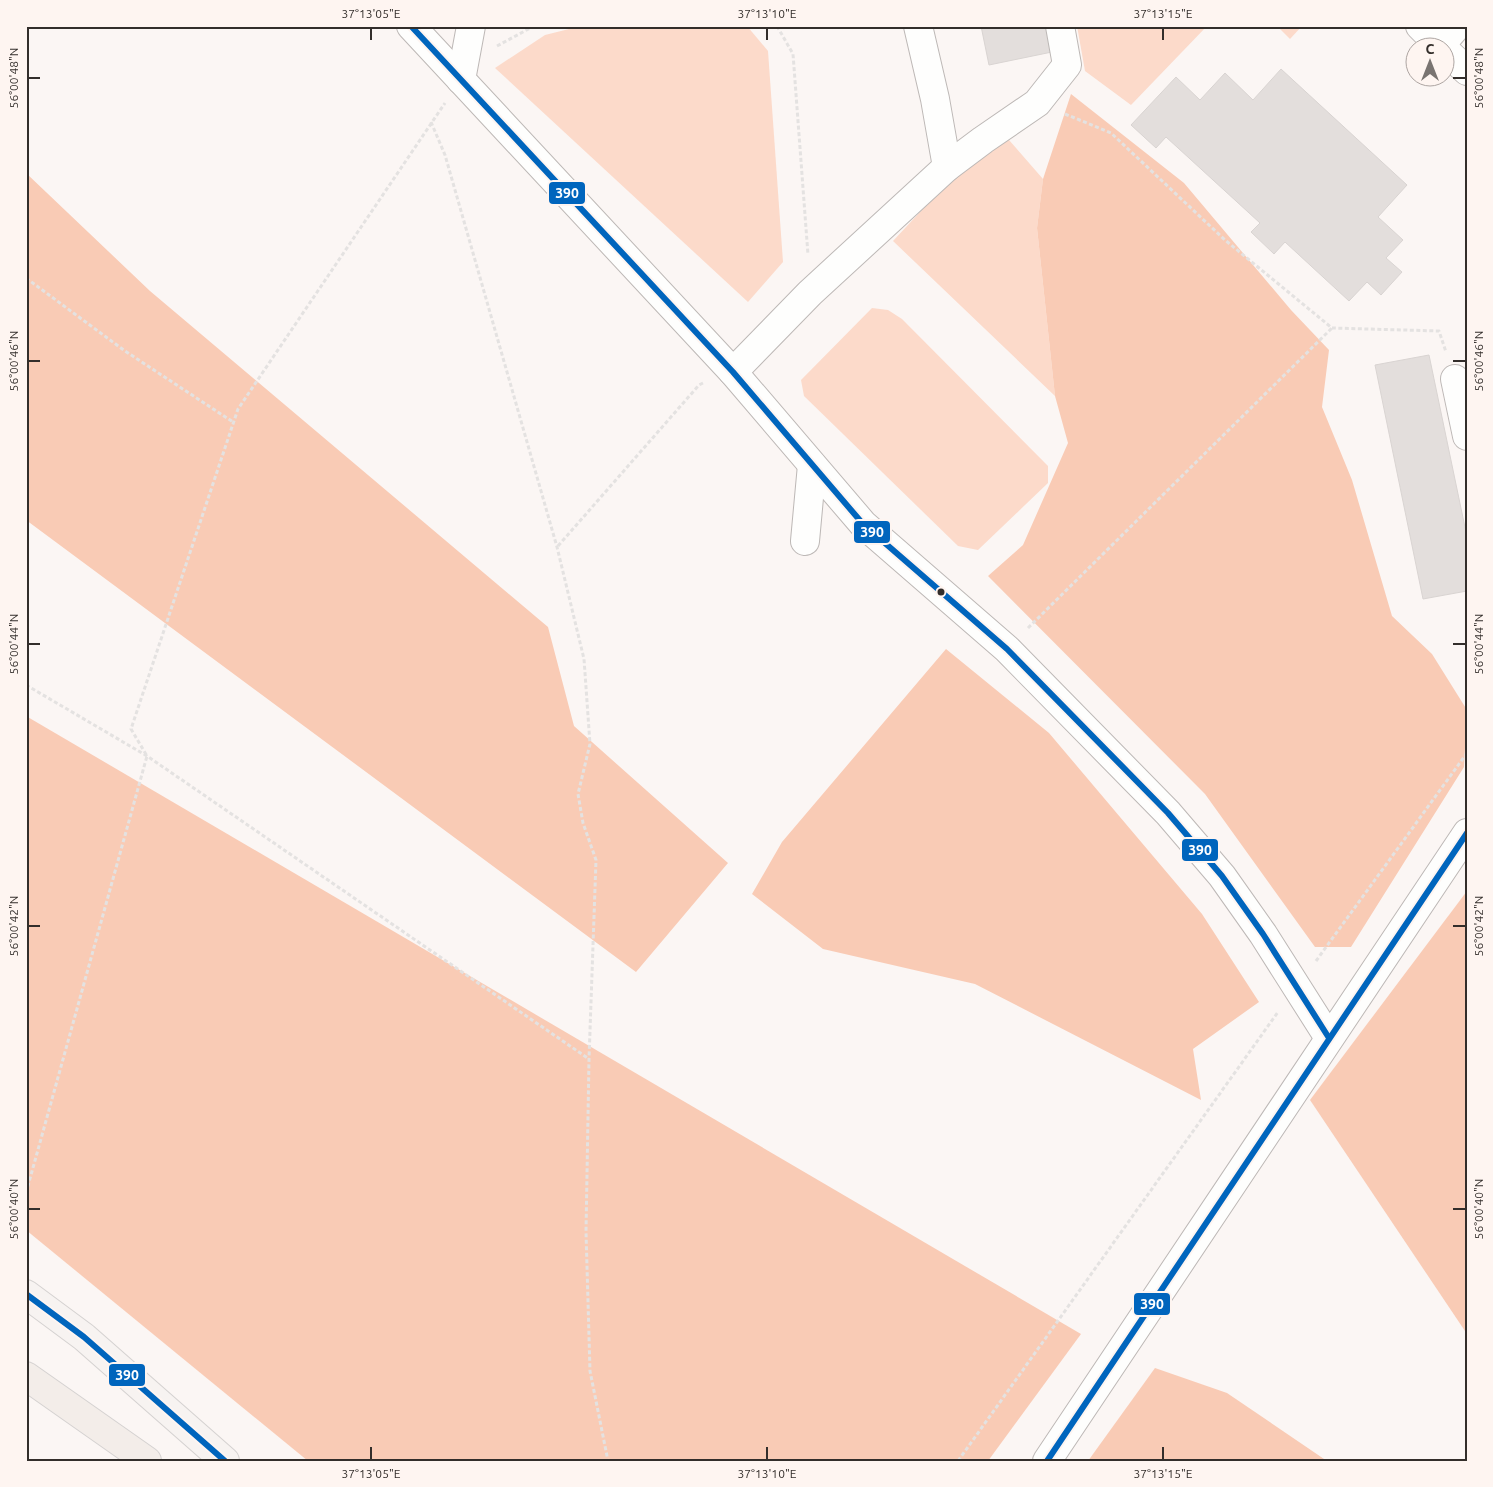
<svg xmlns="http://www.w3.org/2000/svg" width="1493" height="1487" font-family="Ubuntu,sans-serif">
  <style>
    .green { fill: #fcdaca }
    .forest { fill: #f9cbb5 }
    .building { fill: #e3dedc; stroke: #d9d4d2 }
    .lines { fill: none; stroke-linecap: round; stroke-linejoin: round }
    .minor-casing { stroke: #bdb8b6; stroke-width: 30 }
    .major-casing { stroke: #d5d2d1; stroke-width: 30 }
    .highway-casing { stroke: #d5d2d1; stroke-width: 30 }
    .path { stroke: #e4e2e1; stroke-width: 3; stroke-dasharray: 4 2.5; stroke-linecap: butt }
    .minor { stroke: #fefefd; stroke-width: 28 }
    .major { stroke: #f7f3f1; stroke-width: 28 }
    .highway { stroke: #f3ede9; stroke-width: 28 }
    .bus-1-casing { stroke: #fef5f1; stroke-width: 10 }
    .bus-1 { stroke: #0065bd; stroke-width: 6 }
    .ticks { fill: none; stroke: #332e2b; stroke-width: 2 }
    .bus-dot { fill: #332e2b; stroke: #fef5f1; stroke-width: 2 }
    .line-badge { stroke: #fef5f1; stroke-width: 2 }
    .badge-label { font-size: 14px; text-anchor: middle; font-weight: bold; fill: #fff }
    .neatline { fill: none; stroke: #332e2b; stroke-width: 2 }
    .ticks-label { font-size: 12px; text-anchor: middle; fill: #332e2b }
  </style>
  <rect width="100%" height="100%" fill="#fbf6f4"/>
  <g class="green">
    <polygon points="581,26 747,26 768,51 783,262 748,302 495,68 545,35"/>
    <polygon points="1077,26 1207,26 1131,105 1085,71"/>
    <polygon points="1277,26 1302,26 1290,39"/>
    <polygon points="1009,140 1043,179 1037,228 1055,396 893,241 976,152"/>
    <polygon points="872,308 888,310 902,319 1048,466 1048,483 978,550 958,546 804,396 801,380"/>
  </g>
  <g class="forest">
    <polygon points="1071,94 1184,183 1291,310 1329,350 1322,407 1352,480 1392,616 1432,654 1467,710 1464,767 1351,947 1315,947 1205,794 988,576 1023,545 1068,443 1055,396 1037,228 1043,179"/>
    <polygon points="26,173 150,291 548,627 574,726 728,863 636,972 26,520"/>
    <polygon points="946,649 1049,733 1202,914 1259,1002 1193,1049 1201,1100 975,984 823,949 752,894 782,842"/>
    <polygon points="26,716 1081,1334 988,1461 308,1461 26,1230"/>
    <polygon points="1467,891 1467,1334 1310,1100"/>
    <polygon points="1155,1368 1227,1393 1327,1461 1088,1461"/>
  </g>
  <g class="building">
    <polygon points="981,26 1047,26 1052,52 989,65"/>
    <polygon points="1281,69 1407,185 1378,217 1403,240 1386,258 1402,272 1381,295 1367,282 1349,301 1285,242 1274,254 1251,232 1260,223 1166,137 1156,148 1131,125 1176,77 1200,100 1225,73 1253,100"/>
    <polygon points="1429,355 1467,537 1467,591 1423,599 1375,365"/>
  </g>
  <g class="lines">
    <defs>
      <g id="minor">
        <polyline points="411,26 733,372 863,524 1007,649 1168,813 1222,876 1263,934 1329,1038"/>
        <polyline points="1420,26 1442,48"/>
        <polyline points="1440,46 1457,26"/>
        <polyline points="1446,51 1467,71"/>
        <polyline points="461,80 471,26"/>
        <polyline points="947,167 983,140 1037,103 1067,65 1060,26"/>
        <polyline points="733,372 810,293 947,167 935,99 918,26"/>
        <polyline points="1455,379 1467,436"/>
        <polyline points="805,541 812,465"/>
        <polyline points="1047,1461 1467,833"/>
      </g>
      <polyline id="major" points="26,1294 84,1337 225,1461"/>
      <polyline id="highway" points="26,1376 147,1461"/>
    </defs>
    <use href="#minor" class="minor-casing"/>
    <use href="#major" class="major-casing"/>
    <use href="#highway" class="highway-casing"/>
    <g class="path">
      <polyline points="777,26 793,54 808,255"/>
      <polyline points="497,46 534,26"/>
      <polyline points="1065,114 1111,133 1225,240 1332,328 1439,331 1446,352"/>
      <polyline points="431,122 445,155 557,547 584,659 590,744 578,794 583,823 596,860 589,1059 586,1232 590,1371 608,1461"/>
      <polyline points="26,278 125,351 233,422"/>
      <polyline points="558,546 699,385 703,383"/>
      <polyline points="1028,628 1332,328"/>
      <polyline points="26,685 147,756 589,1059"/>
      <polyline points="1316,961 1467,753"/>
      <polyline points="26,1193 147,756 131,729 238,409 445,103"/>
      <polyline points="958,1461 1278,1012"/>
    </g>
    <use href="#minor" class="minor"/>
    <use href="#major" class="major"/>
    <use href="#highway" class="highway"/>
    <defs>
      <g id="bus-1">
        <polyline points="411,26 733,372 863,524 1007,649 1168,813 1222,876 1263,934 1329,1038"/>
        <polyline points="26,1294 84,1337 225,1461"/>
        <polyline points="1047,1461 1467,833"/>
      </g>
    </defs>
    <use href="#bus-1" class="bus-1-casing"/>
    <use href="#bus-1" class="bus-1"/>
  </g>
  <path class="ticks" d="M371 28V40M767 28V40M1163 28V40M28 78H40M1453 78H1466M28 361H40M1453 361H1466M28 644H40M1453 644H1466M28 926H40M1453 926H1466M28 1209H40M1453 1209H1466M371 1447V1460M767 1447V1460M1163 1447V1460"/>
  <circle class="bus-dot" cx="941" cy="592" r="4.5"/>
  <g class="line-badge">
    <rect x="548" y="181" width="38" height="24" rx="5" fill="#0065bd"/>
    <rect x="853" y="520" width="38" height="24" rx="5" fill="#0065bd"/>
    <rect x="1181" y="838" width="38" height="24" rx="5" fill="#0065bd"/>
    <rect x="1133" y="1292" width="38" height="24" rx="5" fill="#0065bd"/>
    <rect x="108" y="1363" width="38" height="24" rx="5" fill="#0065bd"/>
  </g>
  <g class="badge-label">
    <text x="567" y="198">390</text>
    <text x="872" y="537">390</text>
    <text x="1200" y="855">390</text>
    <text x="1152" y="1309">390</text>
    <text x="127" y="1380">390</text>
  </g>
  <rect width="1493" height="1487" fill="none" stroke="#fef5f1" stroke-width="55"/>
  <g transform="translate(1430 62)"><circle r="24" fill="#fef5f1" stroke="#ada5a2"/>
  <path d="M0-4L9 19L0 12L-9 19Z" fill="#797471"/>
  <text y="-8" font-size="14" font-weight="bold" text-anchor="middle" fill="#332e2b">С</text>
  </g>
  <rect x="28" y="28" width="1438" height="1432" class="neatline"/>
  <g class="ticks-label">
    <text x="371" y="18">37°13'05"E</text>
    <text x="767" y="18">37°13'10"E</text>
    <text x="1163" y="18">37°13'15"E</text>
    <text transform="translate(14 78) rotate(-90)" y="4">56°00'48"N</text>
    <text transform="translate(1479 78) rotate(-90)" y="4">56°00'48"N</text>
    <text transform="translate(14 361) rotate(-90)" y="4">56°00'46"N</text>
    <text transform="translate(1479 361) rotate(-90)" y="4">56°00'46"N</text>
    <text transform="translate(14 644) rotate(-90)" y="4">56°00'44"N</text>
    <text transform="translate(1479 644) rotate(-90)" y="4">56°00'44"N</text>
    <text transform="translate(14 926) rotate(-90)" y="4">56°00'42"N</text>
    <text transform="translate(1479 926) rotate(-90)" y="4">56°00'42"N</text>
    <text transform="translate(14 1209) rotate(-90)" y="4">56°00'40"N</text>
    <text transform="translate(1479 1209) rotate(-90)" y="4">56°00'40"N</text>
    <text x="371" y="1478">37°13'05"E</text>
    <text x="767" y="1478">37°13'10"E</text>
    <text x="1163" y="1478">37°13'15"E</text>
  </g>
</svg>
